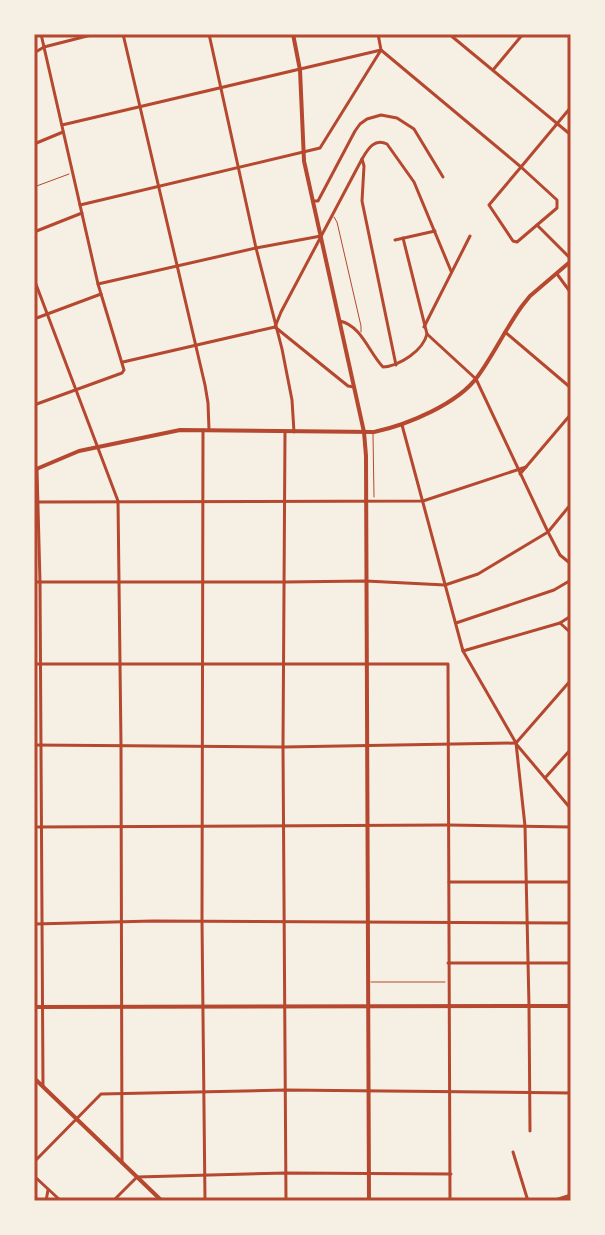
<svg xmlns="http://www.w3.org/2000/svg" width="605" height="1235" font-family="Inter,sans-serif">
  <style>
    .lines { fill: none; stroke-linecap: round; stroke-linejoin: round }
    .service { stroke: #b5482f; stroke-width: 1 }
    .minor { stroke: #b5482f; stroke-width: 3 }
    .tertiary { stroke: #b5482f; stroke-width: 3 }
    .secondary { stroke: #b5482f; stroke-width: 4 }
    .primary { stroke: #b5482f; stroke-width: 4 }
    .neatline { fill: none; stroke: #b5482f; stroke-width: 3 }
  </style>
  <rect width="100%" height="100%" fill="#f6efe4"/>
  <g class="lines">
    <g class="service">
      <polyline points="34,187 69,174"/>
      <polyline points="334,217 337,222 361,326 361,332"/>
      <polyline points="373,434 374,497"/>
      <polyline points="371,982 445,982"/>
    </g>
    <g class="minor">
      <polyline points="123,34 205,385 208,403 209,430"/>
      <polyline points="209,34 256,248 282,349 292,400 294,432"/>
      <polyline points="34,53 44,47 95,34"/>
      <polyline points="493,70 523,34"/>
      <polyline points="62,125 381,50"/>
      <polyline points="556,125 571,107"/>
      <polyline points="34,144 63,132"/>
      <polyline points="362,159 364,166 362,201 396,365"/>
      <polygon points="521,167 557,200 557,208 517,242 513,241 489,205"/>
      <polyline points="314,201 318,201 355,131 360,124 367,119 381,115 397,118 414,129 443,177"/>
      <polyline points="80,205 320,148 381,50"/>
      <polyline points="537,225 571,259"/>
      <polyline points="34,232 82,213"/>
      <polyline points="403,238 427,334 476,379 548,532 560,555 571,564"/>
      <polyline points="395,240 435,231"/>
      <polyline points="557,274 571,293"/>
      <polyline points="34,279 118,501 121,745 122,1163"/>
      <polyline points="98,284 256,248 321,236"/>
      <polyline points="34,319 101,294"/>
      <path d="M340 321C362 326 369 353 383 367 399 366 423 351 427 334"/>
      <path d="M275 327 281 312 362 159C368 149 374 138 387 144L414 182 451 271"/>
      <polyline points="275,327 348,386 354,387"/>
      <polyline points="424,327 470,236"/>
      <polyline points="505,332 571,388"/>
      <polyline points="123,362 275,327"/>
      <polyline points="34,405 122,373 124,370 98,284 41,34"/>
      <polyline points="520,474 571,414"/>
      <polyline points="38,502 423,501 526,467"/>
      <polyline points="34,582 285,582 366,581 445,585 478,574 548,532 571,504"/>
      <polyline points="456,623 554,590 571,580"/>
      <polyline points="560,623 571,633"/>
      <polyline points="463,651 560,623 571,616"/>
      <polyline points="34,664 448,664 450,1201"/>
      <polyline points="34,745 282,747"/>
      <polyline points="517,745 571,809"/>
      <polyline points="545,778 571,749"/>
      <polyline points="34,827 448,825 571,827"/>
      <polyline points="449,882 571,882"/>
      <polyline points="34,924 153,921 571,923"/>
      <polyline points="448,963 571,963"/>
      <polyline points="529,1006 530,1131"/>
      <polyline points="570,1007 571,1083"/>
      <polyline points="513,1152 528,1201"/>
      <polyline points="34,1162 101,1094 285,1090 571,1093"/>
      <polyline points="34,1176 61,1201"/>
      <polyline points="46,1201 48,1190"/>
      <polyline points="113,1201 137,1177 286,1173 451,1174"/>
      <polyline points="552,1201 571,1195"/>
    </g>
    <g class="tertiary">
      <polyline points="378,34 381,50 521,167 556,125"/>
      <polyline points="449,34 571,135"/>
      <polyline points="402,425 463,651 516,743 525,826 529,1006"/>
      <polyline points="203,430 202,921 205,1201"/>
      <polyline points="285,433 283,747 286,1201"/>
      <polyline points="37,469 40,582 43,1085"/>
      <polyline points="516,743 571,680"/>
      <polyline points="284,747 516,743"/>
    </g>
    <g class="secondary">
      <polyline points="293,34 300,70 304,161 364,432 366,456 369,1201"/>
      <polyline points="34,1078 162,1201"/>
    </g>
    <g class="primary">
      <path d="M34 470 79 451 180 430 374 432C407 425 458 404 478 376 494 354 506 328 522 306L530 296 571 261"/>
      <polyline points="34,1007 571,1006"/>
    </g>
  </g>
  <rect width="605" height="1235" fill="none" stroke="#f6efe4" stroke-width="72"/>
  <rect x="36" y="36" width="533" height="1163" class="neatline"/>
</svg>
